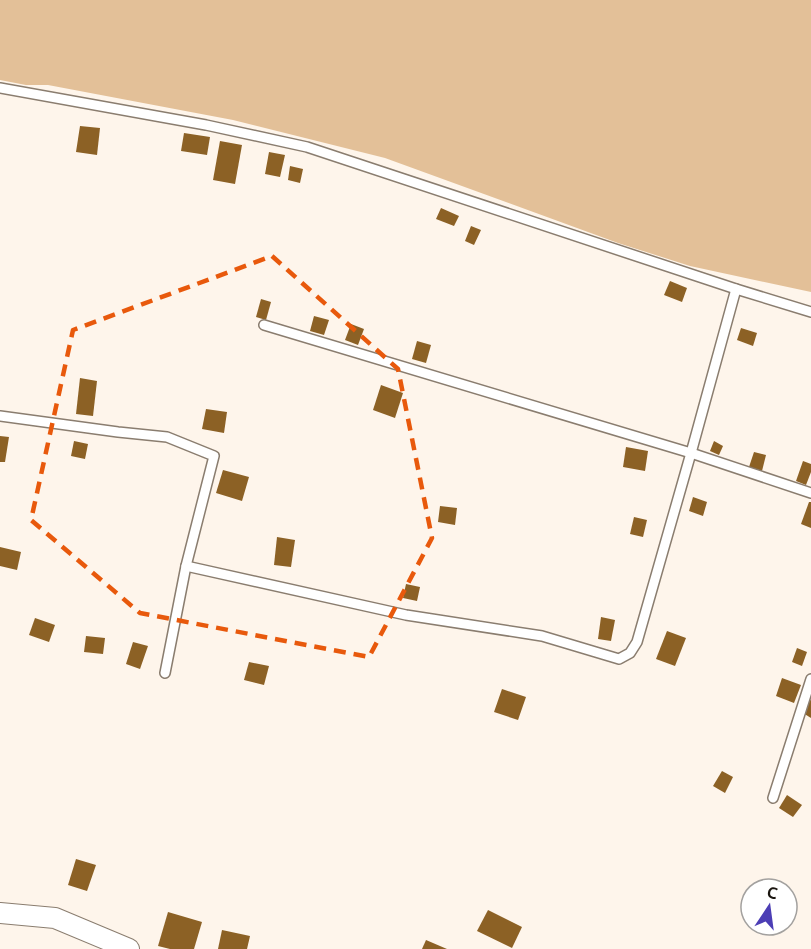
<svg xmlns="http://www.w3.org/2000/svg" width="811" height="949" font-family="Ubuntu,sans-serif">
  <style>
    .green { fill: #e3c098 }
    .building { fill: #8c6125 }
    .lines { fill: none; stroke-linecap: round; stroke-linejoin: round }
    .lane-casing { stroke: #8a7d6f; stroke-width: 12 }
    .street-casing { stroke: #8a7d6f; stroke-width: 22 }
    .lane { stroke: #fff; stroke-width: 9 }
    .street { stroke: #fff; stroke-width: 20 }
    .marked { fill: none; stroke: #e8590c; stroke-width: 4.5; stroke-dasharray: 12 8; stroke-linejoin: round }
  </style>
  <rect width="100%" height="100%" fill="#fef5eb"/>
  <polygon class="green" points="0,0 811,0 811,292 690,266 618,243 385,158 233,120 48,85 26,85 0,80"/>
  <g class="building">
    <polygon points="80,126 100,128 97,155 76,152"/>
    <polygon points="184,133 210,137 207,155 181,151"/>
    <polygon points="220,141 242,145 235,184 213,180"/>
    <polygon points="269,152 285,155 280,177 265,174"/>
    <polygon points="290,166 303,169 300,183 288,180"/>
    <polygon points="441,208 459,216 454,226 436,219"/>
    <polygon points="471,226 481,230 474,245 465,241"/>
    <polygon points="670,281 687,288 682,302 664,295"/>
    <polygon points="261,299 271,302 266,320 256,317"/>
    <polygon points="314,316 329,320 324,335 310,331"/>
    <polygon points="351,324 364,329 358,345 345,340"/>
    <polygon points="741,328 757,333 753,346 737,340"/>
    <polygon points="417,341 431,345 426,363 412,359"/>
    <polygon points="80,378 97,381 93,416 76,414"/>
    <polygon points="381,385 403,393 395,418 373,410"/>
    <polygon points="206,409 227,412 224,433 202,429"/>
    <polygon points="0,436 9,437 5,462 0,462"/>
    <polygon points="74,441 88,444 85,459 71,456"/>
    <polygon points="714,441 723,446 719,455 710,451"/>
    <polygon points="626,447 648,451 645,471 623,467"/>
    <polygon points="754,452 766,455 762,471 749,467"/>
    <polygon points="803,461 811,464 811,472 806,485 796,481"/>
    <polygon points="223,470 249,477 242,501 216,493"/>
    <polygon points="693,497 707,502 703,516 689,511"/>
    <polygon points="809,502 811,502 811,528 801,524"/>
    <polygon points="440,506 457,508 455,525 438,522"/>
    <polygon points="634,517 647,520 643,537 630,534"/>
    <polygon points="277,537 295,540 291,567 274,565"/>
    <polygon points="0,547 21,552 17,570 0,566"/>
    <polygon points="406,584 420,587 417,601 403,598"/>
    <polygon points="601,617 615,620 611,641 598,639"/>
    <polygon points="35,618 55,625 49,642 29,635"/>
    <polygon points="667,631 686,638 675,666 656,659"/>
    <polygon points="86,636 105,638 103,654 84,652"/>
    <polygon points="133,642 148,646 140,669 126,664"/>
    <polygon points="797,648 807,652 802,666 792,662"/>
    <polygon points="249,662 269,666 264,685 244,680"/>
    <polygon points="782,678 801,685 794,703 776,696"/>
    <polygon points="502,689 526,697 518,720 494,712"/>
    <polygon points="811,699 811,718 803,713"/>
    <polygon points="722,771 733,777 725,793 713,786"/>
    <polygon points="787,795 802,805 793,817 779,808"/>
    <polygon points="76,859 96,865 87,891 68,885"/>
    <polygon points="488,910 522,927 512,948 477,931"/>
    <polygon points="168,912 202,922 194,949 170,949 158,946"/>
    <polygon points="222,930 250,936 247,949 218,949"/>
    <polygon points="426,940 447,949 422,949"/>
  </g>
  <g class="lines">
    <defs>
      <g id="lane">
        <polyline points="0,88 206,125 307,147 736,289 811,312"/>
        <polyline points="264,325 691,453 811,493"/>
        <polyline points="0,416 118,432 167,437 214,456 186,566 165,673"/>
        <polyline points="186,566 406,615 542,636 619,659 630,653 637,642 691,453 736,289"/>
        <polyline points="773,798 811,679"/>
      </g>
      <polyline id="street" points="0,913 55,918 129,949"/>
    </defs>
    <use href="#lane" class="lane-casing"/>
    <use href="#street" class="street-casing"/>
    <use href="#lane" class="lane"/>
    <use href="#street" class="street"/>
  </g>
  <path class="marked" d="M272 256 398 369 432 538 369 657 140 613 31 520 73 330Z"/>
  <g transform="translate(769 907) rotate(13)"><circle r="28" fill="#ffffff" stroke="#a3a19f" stroke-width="1.5"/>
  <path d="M0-4.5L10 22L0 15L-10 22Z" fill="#4c3eb5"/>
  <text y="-9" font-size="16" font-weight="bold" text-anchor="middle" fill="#1a150f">С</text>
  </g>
</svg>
